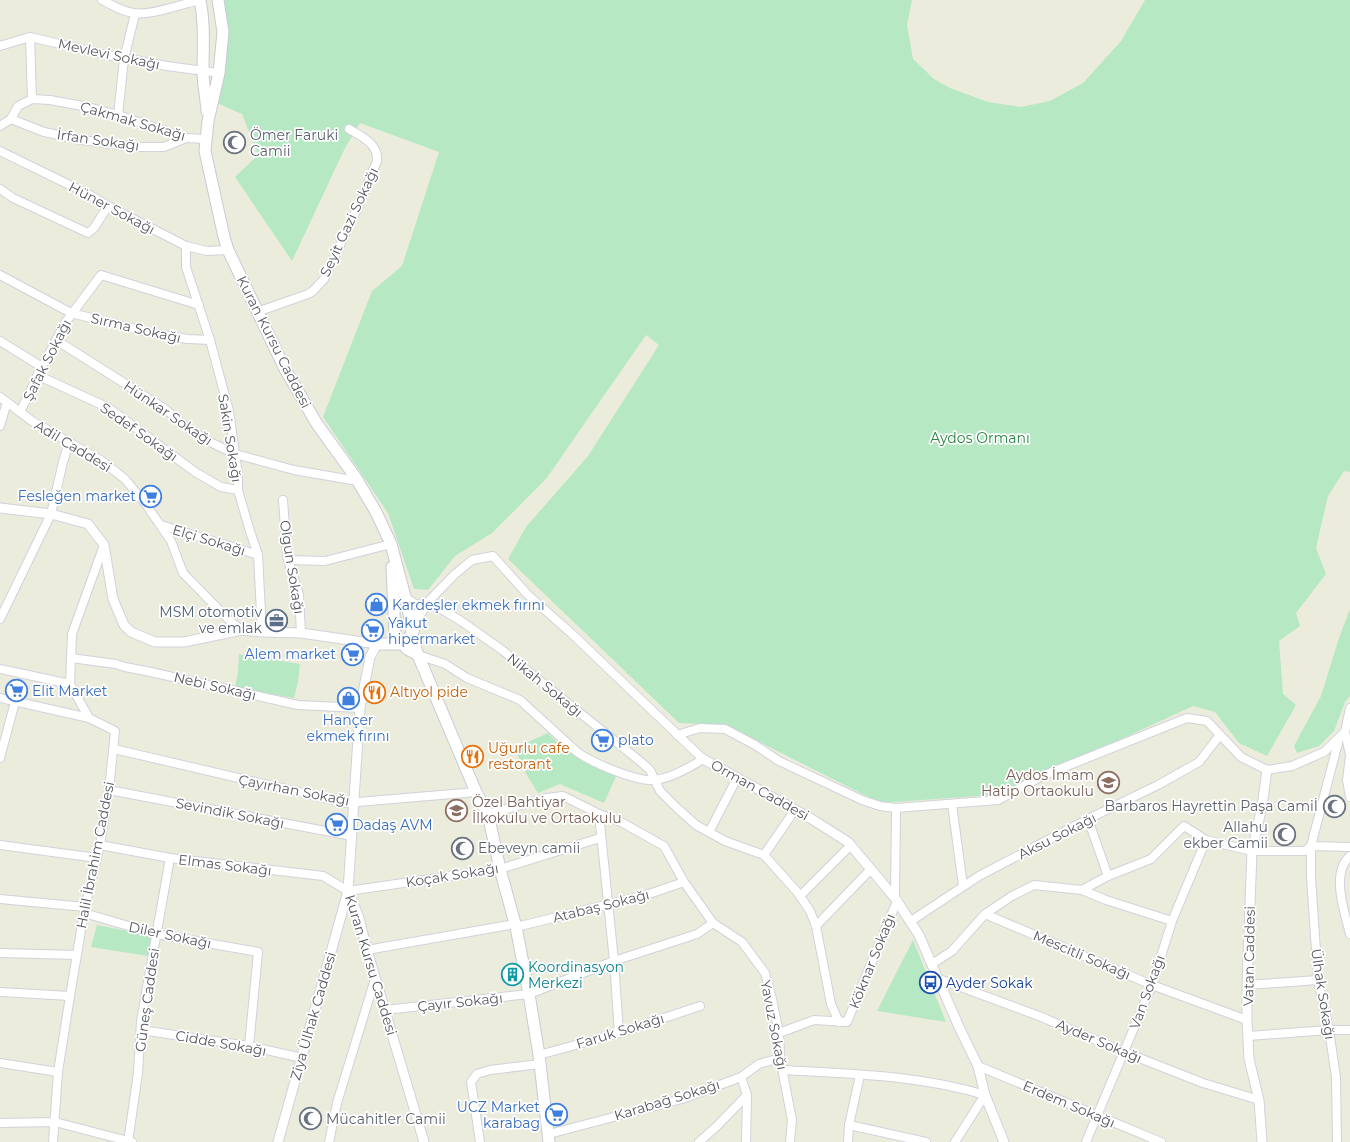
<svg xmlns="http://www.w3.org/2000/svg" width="1350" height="1142" font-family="Montserrat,sans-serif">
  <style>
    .green { fill: #b6e8c3 }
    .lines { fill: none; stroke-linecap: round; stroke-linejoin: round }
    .minor-casing { stroke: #d1d2da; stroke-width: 10 }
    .tertiary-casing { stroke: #d1d2da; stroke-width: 11 }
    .secondary-casing { stroke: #c9cad4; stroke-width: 13 }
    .minor { stroke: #fff; stroke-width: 8 }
    .tertiary { stroke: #fff; stroke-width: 9 }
    .secondary { stroke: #fff; stroke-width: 11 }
    .labels { text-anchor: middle; stroke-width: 3.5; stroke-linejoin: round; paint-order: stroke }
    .street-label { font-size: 14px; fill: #575961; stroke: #fff }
    .worship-label { font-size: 14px; fill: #5b616d; stroke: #fff; text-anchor: start }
    .park-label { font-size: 14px; fill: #2b8546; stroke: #fff }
    .shop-label { font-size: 14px; fill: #366cbe; stroke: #fff; text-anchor: start }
    .service-label { font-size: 14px; fill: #4e5e75; stroke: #fff; text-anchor: end }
    .food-label { font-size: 14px; fill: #c56008; stroke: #fff; text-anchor: start }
    .education-label { font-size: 14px; fill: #785e54; stroke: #fff; text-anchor: end }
    .culture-label { font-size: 14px; fill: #0d838f; stroke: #fff; text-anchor: start }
    .transit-label { font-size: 14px; fill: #164399; stroke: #fff; text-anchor: start }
  </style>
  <rect width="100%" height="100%" fill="#ececdd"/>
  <g class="green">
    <polygon points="218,0 912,0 907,25 913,59 934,79 950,88 988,102 1021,107 1050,101 1083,83 1121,41 1145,0 1350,0 1350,472 1344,471 1328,496 1316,548 1326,574 1296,613 1300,626 1279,641 1283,694 1296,705 1267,756 1239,743 1215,712 1193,706 1052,771 992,795 880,803 726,725 679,723 508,559 526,527 588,456 659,345 646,335 546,479 492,533 455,556 428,590 414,589 388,513 323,417 372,291 402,266 439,152 360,123 345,148 292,261 235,177 258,155 242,114 219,104 227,27"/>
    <polygon points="1350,609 1350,696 1345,702 1334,731 1319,746 1297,753 1294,746 1321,696 1339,638"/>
    <polygon points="239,654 300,664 298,682 294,698 235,688 238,672"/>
    <polygon points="548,733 560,745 579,758 617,774 604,803 560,784 538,793 525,772 515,748"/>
    <polygon points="97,925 153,936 148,956 91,947"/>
    <polygon points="913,940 946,1022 877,1011"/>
  </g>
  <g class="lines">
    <defs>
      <g id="minor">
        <path d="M102 0C112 5 123 12 134 13 150 16 183 4 199 0"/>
        <polyline points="30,37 32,99"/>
        <polyline points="0,46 30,37 107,55 167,66 219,73"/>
        <polyline points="118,115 124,59 135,14"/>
        <polyline points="11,119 44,132 82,140 134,147 164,147 186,138"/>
        <polyline points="0,126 11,119 18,106 32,99 50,100 88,107 118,115 186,138 206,139"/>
        <polyline points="0,151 90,195 108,206 186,246 207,251 228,250"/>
        <polyline points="0,189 13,198 88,233 94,228 108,206"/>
        <polyline points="186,246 186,267 210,340 229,411 238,475 238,490 249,528 258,555 262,632"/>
        <polyline points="0,275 71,313 151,333 188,339 210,340"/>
        <path d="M257 312 308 294 313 291 324 279 357 209 377 161C379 144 361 136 349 129"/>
        <polyline points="56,340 165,409 188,428 208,441 235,454 294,470 358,481"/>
        <polyline points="0,341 42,367"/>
        <polyline points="37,375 109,408 195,472 221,487 238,490"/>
        <polyline points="0,397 32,421 102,461 125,479 145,503 171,541 183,573 231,622 242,630"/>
        <polyline points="20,412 42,367 65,323 101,275 199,305"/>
        <polyline points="0,426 7,402"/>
        <polyline points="283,500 287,556 299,595 301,633"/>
        <polyline points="161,525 258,555"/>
        <polyline points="289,560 325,561 391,544"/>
        <polyline points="405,597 415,604 436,606 461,621 502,650 641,762 650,770 660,791 676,807 696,825 725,841 764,855 798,893 810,911 816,926 831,1004 839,1022"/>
        <polyline points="0,619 51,514 63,462 69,442"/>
        <path d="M418 655 445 664 467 678 520 700 577 752C593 763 636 782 655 780 671 778 689 768 703 759L571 633 528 595 493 556 472 560 454 575 425 605"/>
        <polyline points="71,658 116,664 125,667 146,671 298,705 360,708"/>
        <polyline points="0,669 70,684"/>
        <polyline points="0,698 89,718"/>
        <polyline points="1350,708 1345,732 1350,755"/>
        <polyline points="677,735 700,728 725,729 755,745 779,761 862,800 880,806 896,808 998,800 1042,776 1187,718 1207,721 1241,757 1267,770 1292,766 1324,752 1345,732"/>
        <polyline points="114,749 346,803 476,792"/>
        <polyline points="1350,756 1347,780 1350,797"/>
        <polyline points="0,758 15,702"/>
        <polyline points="109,790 352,836"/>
        <polyline points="952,804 963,886"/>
        <polyline points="488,814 546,798 563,796 599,814 621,822 664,846 684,882 713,923 742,942 765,973 772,999 779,1033 780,1058 792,1120 790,1142"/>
        <polyline points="599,814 614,961 619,1033"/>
        <polyline points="1088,819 1108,876"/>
        <polyline points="709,832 737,778"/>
        <polyline points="0,845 97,858"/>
        <polyline points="100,845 170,858 323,876 348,891 500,869 600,838"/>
        <polyline points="764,855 795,810"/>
        <path d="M1350 856C1330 873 1345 913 1350 934"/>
        <polyline points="1082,890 1106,900 1172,921"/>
        <polyline points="800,896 851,845"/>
        <polyline points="895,898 896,808"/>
        <polyline points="0,899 85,907"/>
        <polyline points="84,913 156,934 258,952 249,1046"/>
        <polyline points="985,914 1152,985 1247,1020"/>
        <polyline points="911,921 979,876 1088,819 1158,785 1199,762 1220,735"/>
        <polyline points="816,926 871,869"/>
        <polyline points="516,927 646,895 684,882"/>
        <polyline points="367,950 515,924"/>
        <polyline points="0,953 77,955"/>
        <polyline points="932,964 952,951 985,914 1012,896 1034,885 1082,890 1108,876 1151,859 1184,826 1206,840 1252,851 1305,851 1311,846 1339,739"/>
        <polyline points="939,979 1039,1016 1124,1052 1203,1083 1259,1100"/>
        <polyline points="1247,985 1318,980"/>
        <polyline points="0,992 70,996"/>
        <polyline points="385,1010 529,994 614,961 697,934 713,923"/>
        <polyline points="141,1030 249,1046 302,1058"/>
        <polyline points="779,1033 814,1020 847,1022 897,901"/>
        <polyline points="1248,1036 1329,1030 1350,1030"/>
        <polyline points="539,1055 619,1033 700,1006"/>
        <polyline points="0,1063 58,1072"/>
        <polyline points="978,1066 1161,1142"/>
        <path d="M783 1070C851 1074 920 1075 985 1095L955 1142"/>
        <polyline points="741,1077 747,1095 746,1142"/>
        <polyline points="0,1123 55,1122 132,1142"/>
        <polyline points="849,1125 926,1142"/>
        <polyline points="549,1134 682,1099 741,1077 759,1064 780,1058"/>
        <polyline points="53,1142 58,1072 70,996 85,907 100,845 109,790 115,731 89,718 70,684 72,634 104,545"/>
        <polyline points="128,1142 138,1073 141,1021 170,858"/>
        <polyline points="329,1142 337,1103 375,979"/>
        <polyline points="480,1142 471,1082 477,1074 490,1070 540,1064"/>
        <polyline points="699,1142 717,1126 747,1095"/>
        <polyline points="848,1142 849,1125 860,1075"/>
        <polyline points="1086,1142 1152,985 1172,921 1206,840"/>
        <polyline points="1337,1142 1336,1077 1329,1030 1318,980 1311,877 1311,846 1350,847"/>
      </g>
      <g id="tertiary">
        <polyline points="0,508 51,514 88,524 104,545 113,599 124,625 131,632 155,642 184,642 242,630 262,632 301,633 377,644 370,657 360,708 348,891 359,918 367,950 424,1142"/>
        <polyline points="703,759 810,818 848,842 895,898 919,935 959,1027 978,1066 985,1095 1004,1142"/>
        <polyline points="278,1142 348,891"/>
        <polyline points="1262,1142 1259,1100 1249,1059 1247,1020 1247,985 1252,851 1262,806 1267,770"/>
      </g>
      <g id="secondary">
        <path d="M200 0C205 24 203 46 203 71 203 84 206 97 207 111"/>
        <polyline points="218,0 223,32 219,73 208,121 205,151 224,237 228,250 285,369 317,424 356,478 376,512 391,544 408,608 414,644 418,655 476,792 488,814 500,869 516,927 529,994 539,1055 549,1142"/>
        <polyline points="392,567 395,635 407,649 418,655"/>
        <polyline points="377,644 401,644 408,639 413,632 416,618 425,605"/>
      </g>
    </defs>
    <use href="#minor" class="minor-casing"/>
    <use href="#tertiary" class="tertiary-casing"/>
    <use href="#secondary" class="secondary-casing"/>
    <use href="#minor" class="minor"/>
    <use href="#tertiary" class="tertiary"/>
    <use href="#secondary" class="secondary"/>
  </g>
  <defs>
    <symbol id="mosque-ring" viewBox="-11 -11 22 22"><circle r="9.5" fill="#fff" stroke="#6b7280" stroke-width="1.5"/><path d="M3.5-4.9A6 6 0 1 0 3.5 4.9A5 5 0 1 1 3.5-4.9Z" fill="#6b7280"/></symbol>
    <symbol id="supermarket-ring" viewBox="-11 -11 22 22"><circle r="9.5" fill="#fff" stroke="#3f7fe0" stroke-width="1.5"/><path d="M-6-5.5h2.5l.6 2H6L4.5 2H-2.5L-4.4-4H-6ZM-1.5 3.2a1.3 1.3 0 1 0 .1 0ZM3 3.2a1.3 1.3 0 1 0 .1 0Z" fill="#3f7fe0"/></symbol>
    <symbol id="shop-ring" viewBox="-11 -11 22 22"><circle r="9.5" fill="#fff" stroke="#3f7fe0" stroke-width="1.5"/><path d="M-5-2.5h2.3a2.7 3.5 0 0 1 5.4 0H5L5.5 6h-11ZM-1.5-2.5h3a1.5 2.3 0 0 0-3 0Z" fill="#3f7fe0"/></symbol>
    <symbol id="office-ring" viewBox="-11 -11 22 22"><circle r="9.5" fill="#fff" stroke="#5c6f8a" stroke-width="1.5"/><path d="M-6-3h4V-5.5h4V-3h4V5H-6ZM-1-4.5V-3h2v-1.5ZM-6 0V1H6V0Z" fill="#5c6f8a"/></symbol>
    <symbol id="restaurant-ring" viewBox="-11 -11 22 22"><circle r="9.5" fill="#fff" stroke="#e8710a" stroke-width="1.5"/><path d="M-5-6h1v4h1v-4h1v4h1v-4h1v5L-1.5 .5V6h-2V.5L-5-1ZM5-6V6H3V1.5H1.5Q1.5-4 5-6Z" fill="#e8710a"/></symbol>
    <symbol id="school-ring" viewBox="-11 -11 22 22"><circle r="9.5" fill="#fff" stroke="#8d6e63" stroke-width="1.5"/><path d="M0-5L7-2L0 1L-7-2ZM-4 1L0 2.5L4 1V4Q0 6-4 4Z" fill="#8d6e63"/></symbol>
    <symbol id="building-ring" viewBox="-11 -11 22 22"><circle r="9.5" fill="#fff" stroke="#0f9aa8" stroke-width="1.5"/><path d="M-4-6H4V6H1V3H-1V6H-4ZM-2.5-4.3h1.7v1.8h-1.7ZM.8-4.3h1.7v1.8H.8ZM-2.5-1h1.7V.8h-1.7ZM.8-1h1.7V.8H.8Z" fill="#0f9aa8"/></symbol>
    <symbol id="bus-ring" viewBox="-11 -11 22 22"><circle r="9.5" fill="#fff" stroke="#1a4fb4" stroke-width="1.5"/><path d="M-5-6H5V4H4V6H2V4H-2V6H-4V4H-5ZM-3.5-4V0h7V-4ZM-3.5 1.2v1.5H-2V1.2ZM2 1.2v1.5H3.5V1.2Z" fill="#1a4fb4"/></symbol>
  </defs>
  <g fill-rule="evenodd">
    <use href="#mosque-ring" x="222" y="130" width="25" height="25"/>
    <use href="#supermarket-ring" x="138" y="484" width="25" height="25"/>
    <use href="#shop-ring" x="364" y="592" width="25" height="25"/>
    <use href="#office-ring" x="264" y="608" width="25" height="25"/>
    <use href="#supermarket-ring" x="360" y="618" width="25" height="25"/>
    <use href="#supermarket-ring" x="340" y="642" width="25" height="25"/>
    <use href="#supermarket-ring" x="4" y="678" width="25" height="25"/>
    <use href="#restaurant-ring" x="362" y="680" width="25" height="25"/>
    <use href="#shop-ring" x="336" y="686" width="25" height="25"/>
    <use href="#supermarket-ring" x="590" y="728" width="25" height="25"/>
    <use href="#restaurant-ring" x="460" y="744" width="25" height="25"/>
    <use href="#school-ring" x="1096" y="770" width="25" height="25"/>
    <use href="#mosque-ring" x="1322" y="794" width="25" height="25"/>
    <use href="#school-ring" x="444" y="798" width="25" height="25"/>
    <use href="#supermarket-ring" x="324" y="812" width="25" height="25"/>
    <use href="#mosque-ring" x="1272" y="822" width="25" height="25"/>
    <use href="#mosque-ring" x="450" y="836" width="25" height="25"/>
    <use href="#building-ring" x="500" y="962" width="25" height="25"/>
    <use href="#bus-ring" x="918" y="970" width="25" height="25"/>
    <use href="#supermarket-ring" x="544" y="1102" width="25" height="25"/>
    <use href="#mosque-ring" x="298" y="1106" width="25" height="25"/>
  </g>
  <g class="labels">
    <g class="street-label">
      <text transform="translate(109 54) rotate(12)" y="5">Mevlevi Sokağı</text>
      <text transform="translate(133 121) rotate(16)" y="5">Çakmak Sokağı</text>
      <text transform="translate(98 140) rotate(8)" y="5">İrfan Sokağı</text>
      <text transform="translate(112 208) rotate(28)" y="5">Hüner Sokağı</text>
      <text transform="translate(349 222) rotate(-65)" y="5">Seyit Gazi Sokağı</text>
      <text transform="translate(136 328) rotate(13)" y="5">Sırma Sokağı</text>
      <text transform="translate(274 342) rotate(63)" y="5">Kuran Kursu Caddesi</text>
      <text transform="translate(47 360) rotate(-63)" y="5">Şafak Sokağı</text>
      <text transform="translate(168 413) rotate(34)" y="5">Hünkar Sokağı</text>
      <text transform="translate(139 432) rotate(35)" y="5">Sedef Sokağı</text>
      <text transform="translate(230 438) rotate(81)" y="5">Sakin Sokağı</text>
      <text transform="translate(73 446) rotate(31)" y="5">Adil Caddesi</text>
      <text transform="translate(209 540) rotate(17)" y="5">Elçi Sokağı</text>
      <text transform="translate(292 567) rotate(81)" y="5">Olgun Sokağı</text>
      <text transform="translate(545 685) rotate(39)" y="5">Nikah Sokağı</text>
      <text transform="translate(215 686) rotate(13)" y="5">Nebi Sokağı</text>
      <text transform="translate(294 790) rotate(11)" y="5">Çayırhan Sokağı</text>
      <text transform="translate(760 790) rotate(29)" y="5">Orman Caddesi</text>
      <text transform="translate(230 813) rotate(11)" y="5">Sevindik Sokağı</text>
      <text transform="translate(1057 836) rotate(-27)" y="5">Aksu Sokağı</text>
      <text transform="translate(95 855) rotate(-79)" y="5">Halil İbrahim Caddesi</text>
      <text transform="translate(225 865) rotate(7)" y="5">Elmas Sokağı</text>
      <text transform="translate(452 875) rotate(-9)" y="5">Koçak Sokağı</text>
      <text transform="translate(601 906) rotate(-14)" y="5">Atabaş Sokağı</text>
      <text transform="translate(170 935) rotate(12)" y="5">Diler Sokağı</text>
      <text transform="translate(1082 955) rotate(23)" y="5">Mescitli Sokağı</text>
      <text transform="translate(1249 956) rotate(-89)" y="5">Vatan Caddesi</text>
      <text transform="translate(872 961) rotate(-68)" y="5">Köknar Sokağı</text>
      <text transform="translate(371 965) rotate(73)" y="5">Kuran Kursu Caddesi</text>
      <text transform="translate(1147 992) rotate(-70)" y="5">Van Sokağı</text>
      <text transform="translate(1323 994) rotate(81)" y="5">Ülhak Sokağı</text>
      <text transform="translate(147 1000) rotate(-82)" y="5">Güneş Caddesi</text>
      <text transform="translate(460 1002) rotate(-6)" y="5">Çayır Sokağı</text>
      <text transform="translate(313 1016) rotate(-74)" y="5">Ziya Ülhak Caddesi</text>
      <text transform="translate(774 1025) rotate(79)" y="5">Yavuz Sokağı</text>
      <text transform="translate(620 1031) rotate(-17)" y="5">Faruk Sokağı</text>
      <text transform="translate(1099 1041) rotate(23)" y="5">Ayder Sokağı</text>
      <text transform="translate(221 1043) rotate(10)" y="5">Cidde Sokağı</text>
      <text transform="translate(667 1100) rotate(-17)" y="5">Karabağ Sokağı</text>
      <text transform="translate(1069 1104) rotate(23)" y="5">Erdem Sokağı</text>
    </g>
    <g class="worship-label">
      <text x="250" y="140">Ömer Faruki<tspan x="250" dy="16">Camii</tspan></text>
      <text x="1318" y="811" text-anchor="end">Barbaros Hayrettin Paşa Camiİ</text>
      <text x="1268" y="832" text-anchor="end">Allahu<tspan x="1268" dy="16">ekber Camii</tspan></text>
      <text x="478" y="853">Ebeveyn camii</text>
      <text x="326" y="1124">Mücahitler Camii</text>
    </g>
    <g class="park-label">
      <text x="980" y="443">Aydos Ormanı</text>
    </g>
    <g class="shop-label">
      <text x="136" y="501" text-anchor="end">Fesleğen market</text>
      <text x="392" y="610">Kardeşler ekmek fırını</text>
      <text x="388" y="628">Yakut<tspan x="388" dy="16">hipermarket</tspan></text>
      <text x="336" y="659" text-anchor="end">Alem market</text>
      <text x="32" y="696">Elit Market</text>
      <text x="348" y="725" text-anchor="middle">Hançer<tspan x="348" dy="16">ekmek fırını</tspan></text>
      <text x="618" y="745">plato</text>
      <text x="352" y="830">Dadaş AVM</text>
      <text x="540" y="1112" text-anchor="end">UCZ Market<tspan x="540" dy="16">karabag</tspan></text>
    </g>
    <g class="service-label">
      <text x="262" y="617">MSM otomotiv<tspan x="262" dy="16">ve emlak</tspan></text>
    </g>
    <g class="food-label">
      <text x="390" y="697">Altıyol pide</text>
      <text x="488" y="753">Uğurlu cafe<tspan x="488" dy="16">restorant</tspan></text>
    </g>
    <g class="education-label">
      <text x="1094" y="780">Aydos İmam<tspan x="1094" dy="16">Hatip Ortaokulu</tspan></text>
      <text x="472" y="807" text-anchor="start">Özel Bahtiyar<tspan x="472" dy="16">İlkokulu ve Ortaokulu</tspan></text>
    </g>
    <g class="culture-label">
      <text x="528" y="972">Koordinasyon<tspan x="528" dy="16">Merkezi</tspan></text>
    </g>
    <g class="transit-label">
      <text x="946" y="988">Ayder Sokak</text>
    </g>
  </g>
</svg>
